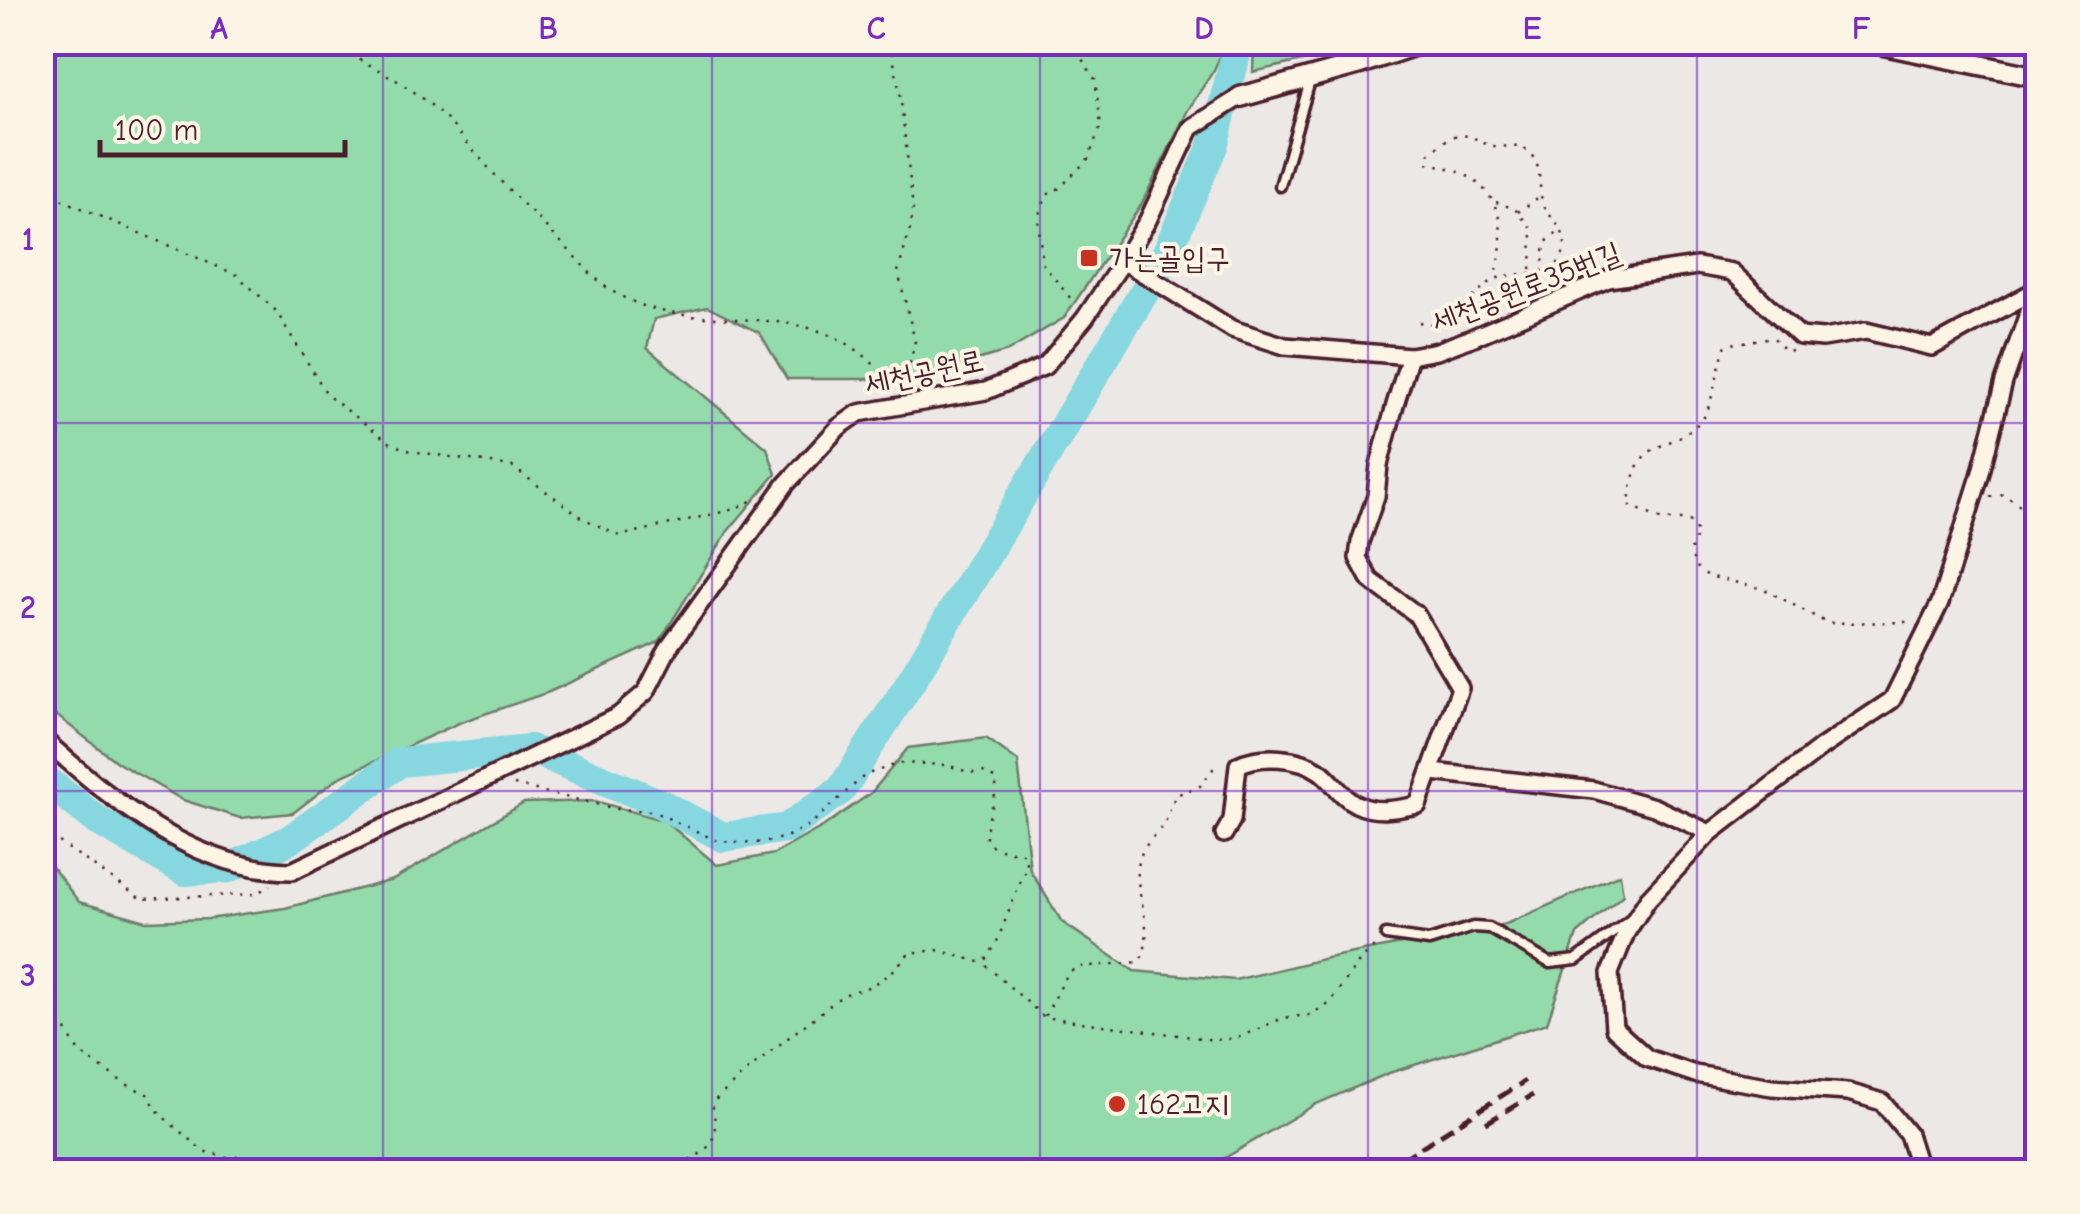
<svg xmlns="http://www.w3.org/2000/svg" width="2080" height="1214" font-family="'Comic Neue','Poor Story',sans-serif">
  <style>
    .green { fill: #93dbab; stroke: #6e7d6b; stroke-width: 2.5 }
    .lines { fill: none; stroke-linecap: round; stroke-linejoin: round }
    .river { stroke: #86d7df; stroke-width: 30 }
    .service-casing { stroke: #4a1f2b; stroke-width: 15 }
    .minor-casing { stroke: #4a1f2b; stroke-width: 22 }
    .tertiary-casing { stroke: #4a1f2b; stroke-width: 25 }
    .path { stroke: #4a1f2b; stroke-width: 2.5; stroke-dasharray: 2.5 8; stroke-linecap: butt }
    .service { stroke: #fcf5e5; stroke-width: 8 }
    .minor { stroke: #fcf5e5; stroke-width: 15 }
    .tertiary { stroke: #fcf5e5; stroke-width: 18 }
    .rail { stroke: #4a1f2b; stroke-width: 5; stroke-dasharray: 15 8; stroke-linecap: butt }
    .grid { fill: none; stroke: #7b2cbf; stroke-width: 2.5; stroke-opacity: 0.55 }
    .poi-dot { fill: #c8321e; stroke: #fcf5e5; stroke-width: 4 }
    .labels { text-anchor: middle; stroke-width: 8; stroke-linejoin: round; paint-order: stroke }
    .poi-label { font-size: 30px; fill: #4a1f2b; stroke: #fcf5e5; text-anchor: start }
    .street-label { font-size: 30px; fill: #4a1f2b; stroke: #fcf5e5 }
    .neatline { fill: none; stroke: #7b2cbf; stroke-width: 4 }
    .grid-label { font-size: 32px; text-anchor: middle; font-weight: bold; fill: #7b2cbf }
  </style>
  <rect width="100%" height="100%" fill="#ece8e5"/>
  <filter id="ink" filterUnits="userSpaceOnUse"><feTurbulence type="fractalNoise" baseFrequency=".01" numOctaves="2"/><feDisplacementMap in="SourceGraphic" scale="20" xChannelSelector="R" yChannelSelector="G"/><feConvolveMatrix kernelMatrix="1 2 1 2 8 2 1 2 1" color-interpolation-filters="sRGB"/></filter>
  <g filter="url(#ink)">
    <g class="green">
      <polygon points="43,42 1226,42 1226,43 1214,70 1188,110 1141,205 1064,318 1008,351 910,379 787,379 760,333 707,307 654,319 647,348 767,448 776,474 728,531 659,642 549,692 461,722 338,778 293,813 240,818 183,800 118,763 43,705"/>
      <polygon points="1254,43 1254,42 1382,43 1253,72"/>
      <polygon points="986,738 1018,761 1030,870 1062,922 1134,971 1235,980 1327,958 1506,924 1620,874 1623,895 1577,934 1547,1023 1389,1073 1316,1104 1203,1171 43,1172 42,854 79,902 146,921 208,919 285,908 393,880 524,803 595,801 665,821 717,865 774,854 824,826 871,793 908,748"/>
    </g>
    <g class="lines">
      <polyline class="river" points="42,777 98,821 185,871 229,868 289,840 400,762 530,749 661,804 723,837 787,828 841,790 908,686 1164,259 1213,146 1239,42"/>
      <defs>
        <g id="service">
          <polyline points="1280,186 1310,81"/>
          <polyline points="1386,935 1429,941 1473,927 1489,928 1550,963 1576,960 1629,921"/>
        </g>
        <g id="minor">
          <polyline points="1123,261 1232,329 1285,346 1410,356 1437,351 1469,339 1608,279 1697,266 1732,272 1800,336 1823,338 1866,331 1932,347 2036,290"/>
          <path d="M42 738C113 801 193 870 292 871L618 716 646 692 669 647 786 484 839 427 859 413 986 391 1045 366 1085 318 1123 261 1148 220 1191 128 1240 97"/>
          <polyline points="1432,772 1594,790 1654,807 1710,833"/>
          <path d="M1224 834 1232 820 1238 765C1261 754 1299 756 1321 772 1333 781 1341 797 1356 804 1376 814 1398 809 1418 805L1460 688 1416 614 1370 580 1358 558 1360 542 1376 496 1379 465 1395 405 1410 356"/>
          <polyline points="1920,1172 1908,1134 1882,1102 1848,1092 1772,1087 1695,1074 1647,1058 1614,1028 1610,973 1626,933 1648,899 1710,833 1822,747 1892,700 1940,603 1980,476 2004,382 2038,285"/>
        </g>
        <g id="tertiary">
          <polyline points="1869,42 2038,77"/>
          <polyline points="1240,97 1360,64 1425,42"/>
        </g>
      </defs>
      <use href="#service" class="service-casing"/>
      <use href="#minor" class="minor-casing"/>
      <use href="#tertiary" class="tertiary-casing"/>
      <g class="path">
        <path d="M321 42C365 61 411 84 445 118 457 130 468 145 480 158 503 185 529 210 554 235 572 252 589 275 609 289 701 350 818 278 894 389"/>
        <polyline points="890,42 900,93 913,208 911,226 898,272 915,341 904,389"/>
        <polyline points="1071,42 1095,79 1101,126 1088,159 1061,187 1047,195 1038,217 1042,263 1075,304"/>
        <path d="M1427 163C1494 174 1512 215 1495 278"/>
        <polyline points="42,191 237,275 276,311 328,396 392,444 411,451 511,466 583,518 619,536 735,509 753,500"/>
        <polyline points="1496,202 1515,209 1532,229 1531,274"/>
        <polyline points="1518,212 1539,197"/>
        <polyline points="1542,272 1545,243 1561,229"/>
        <path d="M1419 322C1458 333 1467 293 1496 279 1519 268 1555 284 1564 251 1570 227 1543 217 1541 195 1538 174 1542 160 1522 147L1490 146 1470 136 1459 135 1450 137 1424 158"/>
        <path d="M1792 350 1786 351 1773 337 1726 345C1718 364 1712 410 1701 421 1661 458 1635 434 1629 505L1662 520H1689L1698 534 1691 547 1694 565 1708 576 1764 589 1827 623 1914 622"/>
        <polyline points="1990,497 2004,494 2023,508 2038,502"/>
        <path d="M514 785 617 809 652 811 718 841 762 843 786 837 811 824 865 775 900 763 947 765 971 773 983 772 996 779C998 800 985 818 986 840L995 848 1022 853 1027 865 996 944 984 963"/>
        <polyline points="42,830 141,899 256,894 270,885"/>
        <polyline points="42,1009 66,1030 79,1052 124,1083 147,1094 161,1115 203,1151 226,1157 277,1156 338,1172"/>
        <path d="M1045 1016 1068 973 1079 967 1139 962C1160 928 1128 890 1141 855 1145 844 1157 834 1164 824 1169 815 1171 804 1176 795L1200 786 1213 769 1221 767"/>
        <path d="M660 1172C701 1154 723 1153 712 1103L757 1062 843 995 868 987 889 975 909 953 937 950 983 963 1044 1017 1215 1040 1237 1038 1283 1018 1309 1015 1329 1004 1358 963 1378 943"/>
      </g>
      <use href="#service" class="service"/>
      <use href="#minor" class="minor"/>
      <use href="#tertiary" class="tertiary"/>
      <g class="rail">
        <polyline points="1486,1123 1533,1095"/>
        <polyline points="1382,1172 1525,1081"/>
      </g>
    </g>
  </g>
  <path class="grid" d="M383 42V1172M712 42V1172M1040 42V1172M1368 42V1172M1697 42V1172M42 423H2038M42 791H2038"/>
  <g class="poi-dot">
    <rect x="1079" y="248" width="20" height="20" rx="5"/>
    <circle cx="1117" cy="1104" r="10"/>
  </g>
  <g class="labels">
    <g class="poi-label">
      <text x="1109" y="268">가는골입구</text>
      <text x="1137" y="1114">162고지</text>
    </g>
    <g class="street-label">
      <text transform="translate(1526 287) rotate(-21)" y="10">세천공원로35번길</text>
      <text transform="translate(924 372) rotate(-12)" y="10">세천공원로</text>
    </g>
  </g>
  <rect width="2080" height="1214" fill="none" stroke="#fcf5e5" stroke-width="110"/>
  <path d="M100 140v15h245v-15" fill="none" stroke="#4a1f2b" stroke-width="5"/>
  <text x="115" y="140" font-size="30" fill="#4a1f2b" stroke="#fcf5e5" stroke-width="8" paint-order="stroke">100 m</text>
  <rect x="55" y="55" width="1970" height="1104" class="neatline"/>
  <g class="grid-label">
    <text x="219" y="39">A</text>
    <text x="548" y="39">B</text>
    <text x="876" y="39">C</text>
    <text x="1204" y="39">D</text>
    <text x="1532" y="39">E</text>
    <text x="1861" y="39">F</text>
    <text x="28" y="250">1</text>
    <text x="28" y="618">2</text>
    <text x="28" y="986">3</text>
  </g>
</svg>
